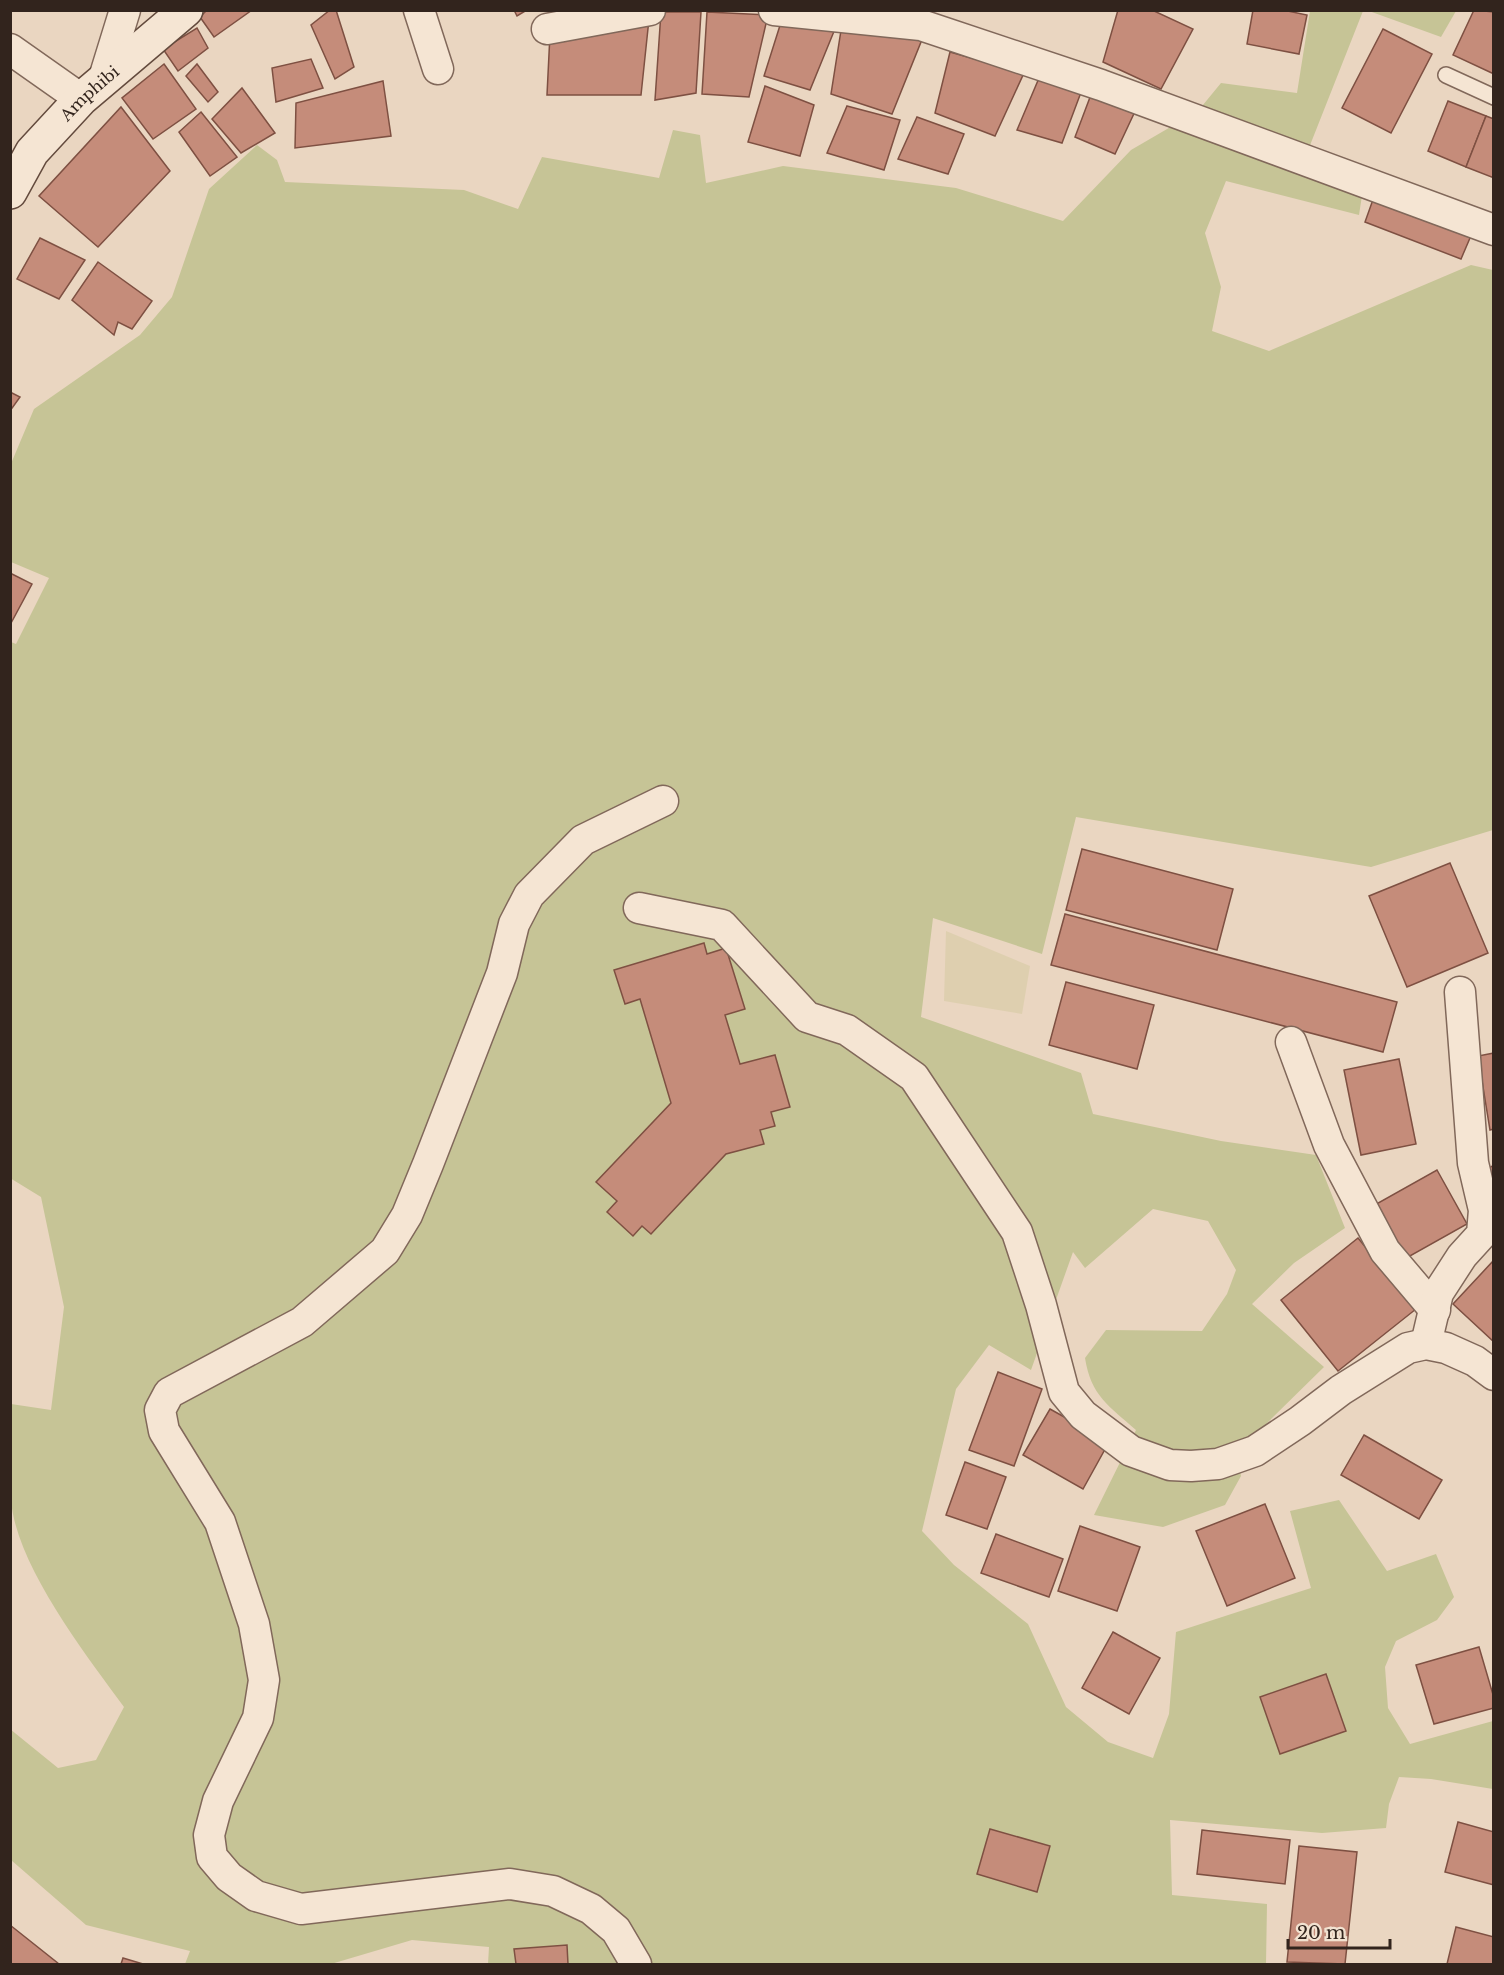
<svg xmlns="http://www.w3.org/2000/svg" width="1504" height="1975" font-family="'Libre Baskerville',serif">
  <style>
    .farmland { fill: #decfaf }
    .green { fill: #c6c496 }
    .building { fill: #c58c7a; stroke: #7e5042; stroke-width: 1.5 }
    .lines { fill: none; stroke-linecap: round; stroke-linejoin: round }
    .service-casing { stroke: #81685a; stroke-width: 18 }
    .minor-casing { stroke: #81685a; stroke-width: 33 }
    .secondary-casing { stroke: #634a3d; stroke-width: 36 }
    .service { stroke: #f5e5d3; stroke-width: 15 }
    .minor { stroke: #f5e5d3; stroke-width: 30 }
    .secondary { stroke: #f5e5d3; stroke-width: 33 }
    .labels { text-anchor: middle; stroke-width: 4.5; stroke-linejoin: round; paint-order: stroke }
    .street-label { font-size: 16px; fill: #32241d; stroke: #f2e2d0 }
  </style>
  <rect width="100%" height="100%" fill="#ead6c1"/>
  <polygon class="farmland" points="946,931 1030,966 1022,1014 944,1001"/>
  <g class="green">
    <path d="M1310 11H1363L1303 163 1363 189 1359 215 1226 181 1205 233 1221 287 1212 331 1269 351 1471 265 1493 270V830L1371 867 1076 817 1042 954 933 918 921 1017 1081 1073 1093 1114 1221 1141 1316 1155 1345 1228 1294 1263 1252 1304 1324 1367 1263 1427 1238 1460 1241 1476 1225 1505 1163 1527 1094 1515 1136 1430C1109 1406 1091 1396 1085 1358L1106 1330 1202 1331 1227 1294 1236 1270 1208 1221 1153 1209 1085 1268 1073 1252 1031 1370 989 1345 956 1389 922 1531 954 1565 1028 1624 1066 1707 1108 1742 1153 1758 1169 1714 1176 1632 1311 1588 1290 1511 1339 1500 1387 1571 1436 1554 1454 1597 1437 1620 1396 1641 1385 1667 1388 1708 1410 1744 1493 1721V1789L1431 1779 1399 1777 1389 1804 1386 1828 1322 1833 1170 1820 1172 1895 1267 1904 1266 1964H488L489 1947 412 1940 331 1964H185L190 1951 86 1925 11 1860 10 1729 58 1768 96 1760 124 1707C86 1655 16 1565 11 1500 8 1469 11 1436 11 1404L51 1410 64 1307 41 1197 10 1178 11 642 16 644 49 578 11 562 10 466 34 409 140 335 172 297 209 189 257 145 277 160 285 182 464 190 518 209 542 157 659 178 673 130 700 135 706 183 783 166 956 188 1063 221 1131 150 1198 111 1221 83 1297 93Z"/>
    <polygon points="1369,11 1456,11 1441,37"/>
  </g>
  <g class="building">
    <polygon points="207,10 252,10 214,37 200,17"/>
    <polygon points="330,10 336,10 354,67 335,79 311,25"/>
    <polygon points="514,10 527,10 517,16"/>
    <polygon points="1118,10 1152,10 1193,29 1161,89 1103,62"/>
    <polygon points="1253,10 1283,10 1307,15 1299,54 1247,44"/>
    <polygon points="1474,10 1494,12 1494,74 1453,55"/>
    <polygon points="661,12 701,12 696,93 655,100"/>
    <polygon points="707,12 768,15 749,97 702,94"/>
    <polygon points="649,19 641,95 547,95 550,34"/>
    <polygon points="782,19 837,24 810,90 764,76"/>
    <polygon points="842,24 923,37 892,114 831,94"/>
    <polygon points="197,28 208,48 178,71 163,49"/>
    <polygon points="1383,29 1432,54 1391,133 1342,108"/>
    <polygon points="950,52 1024,73 995,136 935,113"/>
    <polygon points="311,59 323,88 276,102 272,68"/>
    <polygon points="164,64 196,109 153,139 122,98"/>
    <polygon points="197,64 218,92 208,102 186,76"/>
    <polygon points="1042,71 1083,87 1062,143 1017,130"/>
    <polygon points="383,81 391,136 295,148 296,103"/>
    <polygon points="765,86 814,105 800,156 748,142"/>
    <polygon points="242,88 275,133 241,153 212,119"/>
    <polygon points="1092,92 1138,105 1115,154 1075,137"/>
    <polygon points="1448,101 1486,116 1466,167 1428,151"/>
    <polygon points="847,106 900,120 884,170 827,153"/>
    <polygon points="121,107 170,171 98,247 39,196"/>
    <polygon points="201,112 237,157 210,176 179,132"/>
    <polygon points="1486,116 1494,119 1494,178 1466,167"/>
    <polygon points="917,117 964,134 948,174 898,159"/>
    <polygon points="1375,194 1473,231 1461,259 1365,222"/>
    <polygon points="40,238 85,260 59,299 17,279"/>
    <polygon points="98,262 152,301 132,329 118,322 114,335 72,300"/>
    <polygon points="10,392 20,397 10,411"/>
    <polygon points="10,573 32,584 10,625"/>
    <polygon points="1082,849 1233,889 1217,950 1066,910"/>
    <polygon points="1450,863 1488,953 1407,987 1369,896"/>
    <polygon points="1065,914 1397,1002 1383,1052 1051,965"/>
    <polygon points="704,943 707,954 726,948 745,1009 725,1015 740,1064 775,1055 790,1107 771,1112 775,1126 760,1130 764,1144 726,1154 651,1234 642,1226 633,1236 607,1212 617,1201 596,1182 671,1103 640,999 625,1004 614,970"/>
    <polygon points="1066,982 1154,1005 1137,1069 1049,1045"/>
    <polygon points="1494,1053 1494,1129 1490,1130 1478,1056"/>
    <polygon points="1399,1059 1416,1144 1361,1155 1344,1070"/>
    <polygon points="1494,1165 1494,1183 1485,1171"/>
    <polygon points="1437,1170 1467,1224 1401,1261 1371,1207"/>
    <polygon points="1358,1238 1416,1309 1338,1371 1281,1300"/>
    <polygon points="1494,1260 1494,1342 1453,1304"/>
    <polygon points="998,1372 1042,1389 1014,1466 969,1450"/>
    <polygon points="1050,1409 1109,1442 1083,1489 1023,1455"/>
    <polygon points="1364,1435 1442,1480 1419,1519 1341,1475"/>
    <polygon points="965,1462 1006,1477 987,1529 946,1515"/>
    <polygon points="1265,1504 1295,1578 1227,1606 1196,1531"/>
    <polygon points="1080,1526 1140,1547 1117,1611 1058,1591"/>
    <polygon points="996,1534 1063,1559 1049,1597 981,1573"/>
    <polygon points="1113,1632 1160,1658 1129,1714 1082,1688"/>
    <polygon points="1479,1647 1494,1698 1494,1708 1434,1724 1416,1665"/>
    <polygon points="1326,1674 1346,1731 1280,1754 1260,1697"/>
    <polygon points="1458,1822 1494,1832 1494,1885 1445,1872"/>
    <polygon points="990,1829 1050,1846 1037,1892 977,1874"/>
    <polygon points="1202,1830 1290,1840 1285,1884 1197,1874"/>
    <polygon points="1299,1846 1357,1852 1345,1964 1287,1962"/>
    <polygon points="10,1925 59,1964 10,1964"/>
    <polygon points="1456,1927 1494,1937 1494,1964 1447,1964"/>
    <polygon points="567,1945 568,1964 516,1964 514,1949"/>
    <polygon points="123,1958 143,1964 121,1964"/>
  </g>
  <g class="lines">
    <defs>
      <polyline id="service" points="1446,75 1494,97"/>
      <g id="minor">
        <polyline points="419,10 438,69"/>
        <polyline points="774,10 921,25 1101,85 1494,230"/>
        <polyline points="547,29 650,10"/>
        <polyline points="10,49 81,99"/>
        <polyline points="104,78 125,10"/>
        <polyline points="639,908 722,925 807,1017 847,1030 914,1077 1017,1232 1041,1305 1064,1392 1083,1415 1131,1451 1170,1465 1191,1466 1218,1464 1255,1451 1300,1421 1341,1390 1408,1348 1426,1344 1446,1348 1475,1361 1494,1375"/>
        <polyline points="1291,1042 1329,1145 1385,1251 1435,1310"/>
        <polyline points="1426,1344 1438,1293 1462,1256 1482,1234 1484,1210 1473,1163 1460,992"/>
        <polyline points="636,1964 616,1930 591,1909 553,1891 510,1884 301,1909 256,1896 229,1877 212,1857 209,1835 218,1801 258,1718 264,1680 254,1624 220,1522 164,1431 160,1410 169,1393 302,1322 385,1251 407,1215 428,1164 502,973 514,924 529,895 583,840 663,801"/>
      </g>
      <g id="secondary">
        <path id="s1" d="M10 192 32 152 81 99 186 10"/>
      </g>
    </defs>
    <use href="#service" class="service-casing"/>
    <use href="#minor" class="minor-casing"/>
    <use href="#secondary" class="secondary-casing"/>
    <use href="#service" class="service"/>
    <use href="#minor" class="minor"/>
    <use href="#secondary" class="secondary"/>
  </g>
  <g class="labels">
    <g class="street-label">
      <text dy="6" stroke="none"><textPath href="#s1" startOffset="128">Amphibi</textPath></text>
    </g>
  </g>
  <rect width="1504" height="1975" fill="none" stroke="#32241d" stroke-width="24"/>
  <path d="M1288 1939v9h102v-9" fill="none" stroke="#32241d" stroke-width="3"/>
  <text x="1297" y="1939" font-size="18" fill="#32241d" stroke="#f2e2d0" stroke-width="4.5" paint-order="stroke">20 m</text>
</svg>
